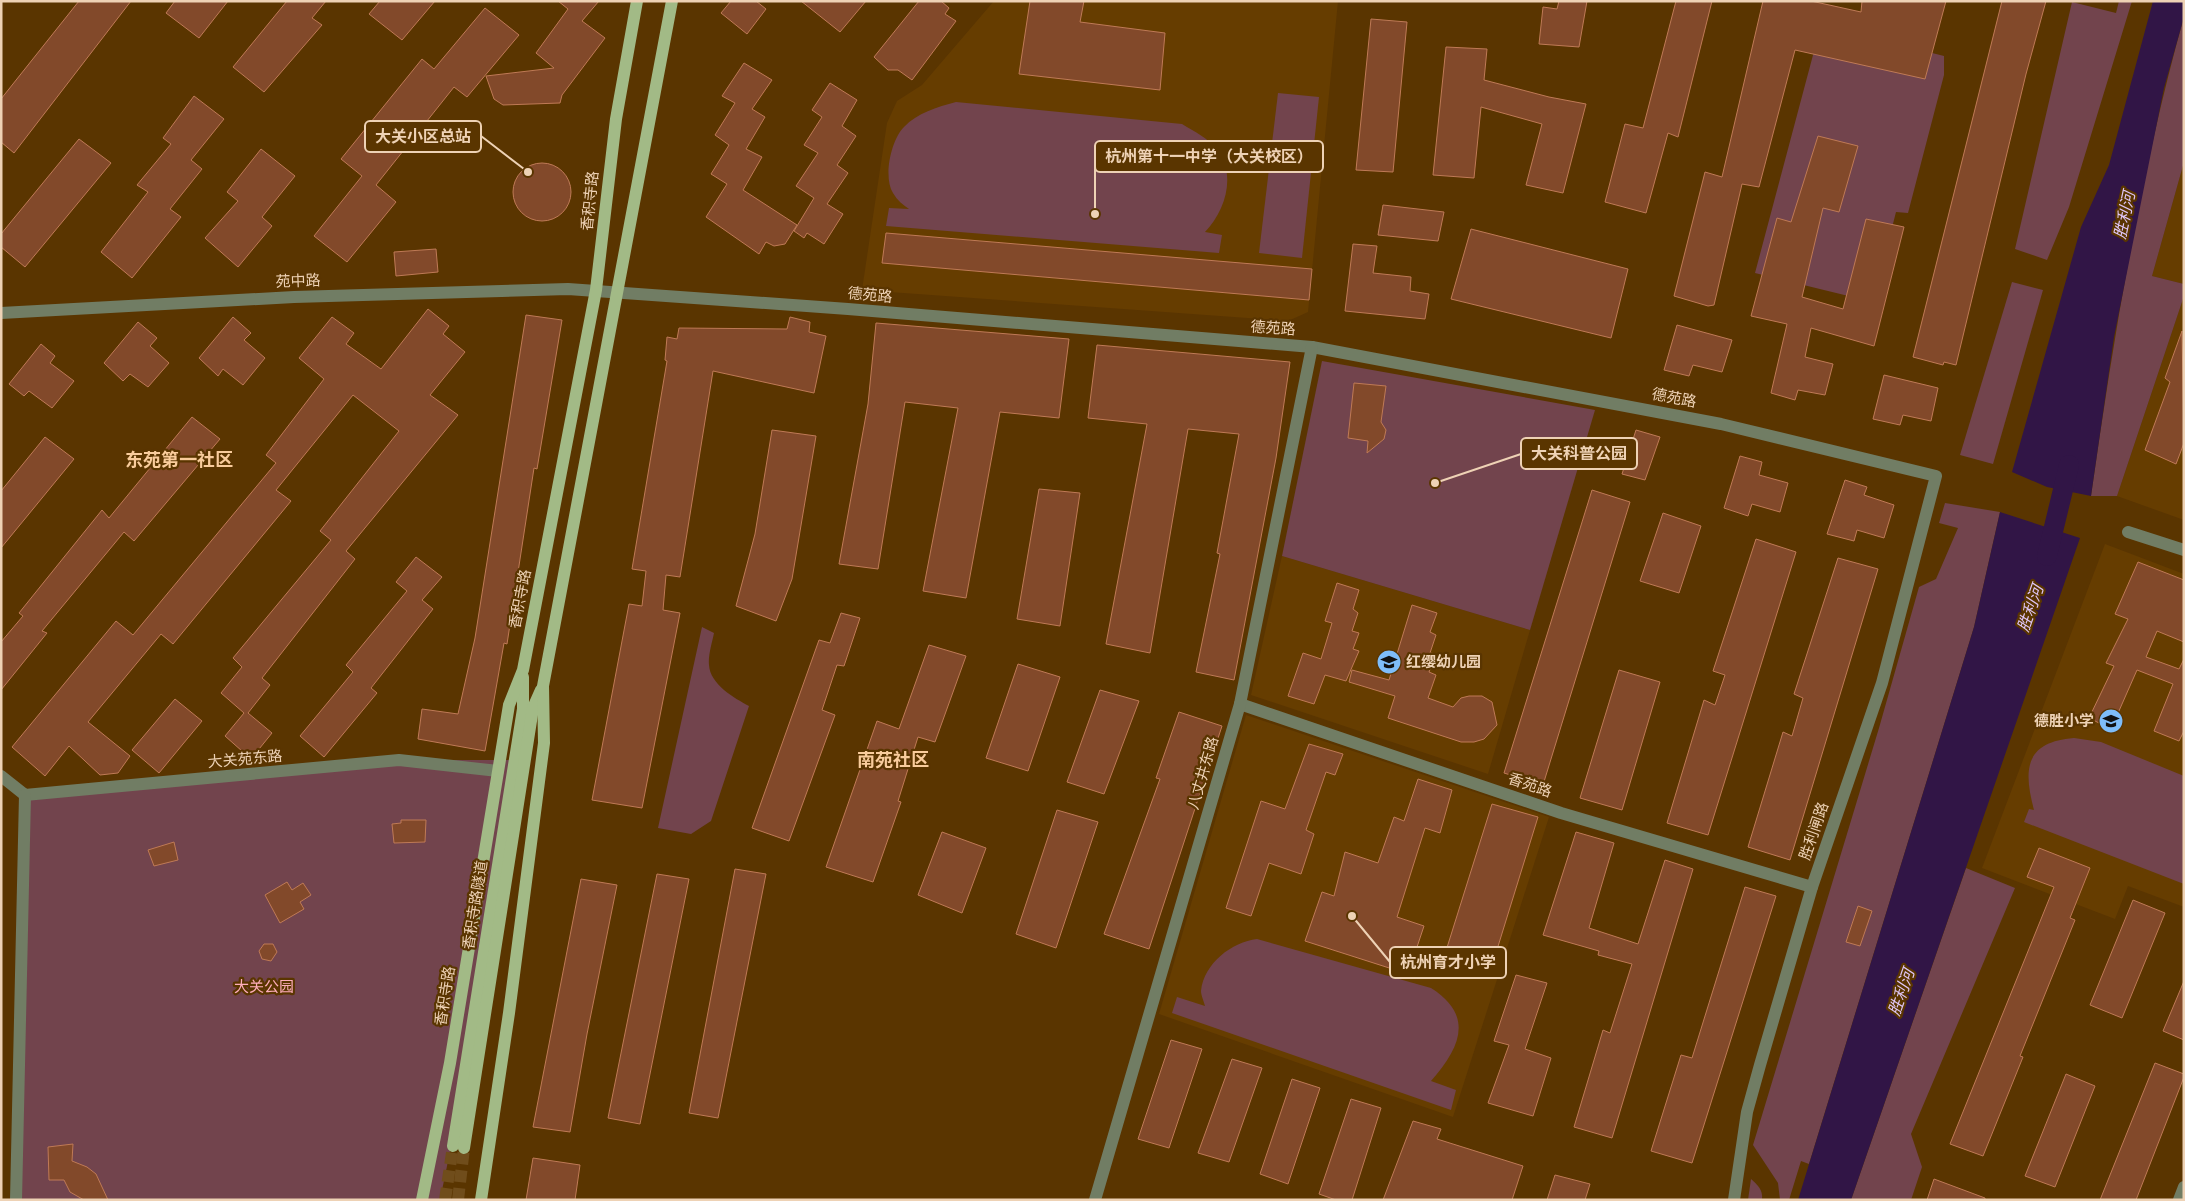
<svg xmlns="http://www.w3.org/2000/svg" width="2185" height="1201" font-family="'Asap Condensed','Noto Sans SC',sans-serif">
  <style>
    .built { fill: #663d00 }
    .green { fill: #72444d }
    .water { fill: #311546 }
    .lines { fill: none; stroke-linecap: round; stroke-linejoin: round }
    .canal { stroke: #311546; stroke-width: 20 }
    .building { fill: #82492a; stroke: #bf7a56 }
    .major-tunnel { stroke: #704d1b; stroke-width: 12; stroke-dasharray: 12 6; stroke-linecap: butt }
    .minor { stroke: #717d64; stroke-width: 12 }
    .major { stroke: #a2ba86; stroke-width: 12 }
    .labels { text-anchor: middle; stroke-width: 4.5; stroke-linejoin: round; paint-order: stroke }
    .street-label { font-size: 15px; fill: #eed2b5; stroke: #5a3500 }
    .poi-label { font-size: 15px; font-weight: bold; fill: #eed2b5; stroke: #5a3500; text-anchor: start }
    .park-label { font-size: 15px; fill: #feaebc; stroke: #5a3500 }
    .water-label { font-size: 16px; font-style: italic; fill: #dfc6f7; stroke: #5a3500 }
    .quarter-label { font-size: 18px; font-weight: bold; fill: #f9cc9c; stroke: #5a3500 }
    .leader { fill: none; stroke: #eed2b5; stroke-width: 2 }
    .callout-dot { fill: #eed2b5; stroke: #5a3500; stroke-width: 2 }
    .callout { fill: #5a3500; stroke: #eed2b5; stroke-width: 2 }
    .callout-label { font-size: 16px; text-anchor: middle; font-weight: bold; fill: #eed2b5 }
  </style>
  <rect width="100%" height="100%" fill="#5a3500"/>
  <g class="built">
    <polygon points="994,1 1338,1 1308,312 1288,321 862,290 887,123 897,101 922,85"/>
    <polygon points="2184,162 2184,284 2152,276"/>
    <polygon points="2184,296 2184,520 2117,496"/>
    <polygon points="2105,544 2184,574 2184,907 2128,886 2115,919 1982,868"/>
    <polygon points="1282,556 1530,630 1488,774 1251,695"/>
    <polygon points="1246,715 1549,817 1453,1117 1159,1014"/>
  </g>
  <g class="green">
    <polygon points="2119,1 2132,1 2069,207 2047,260 2015,249 2072,2 2116,13"/>
    <path d="M2184 17V162L2152 276 2184 284V296L2117 496H2091C2114 335 2140 174 2184 17Z"/>
    <polygon points="1821,25 1944,56 1944,75 1908,213 1896,212 1873,302 1755,273"/>
    <polygon points="1278,93 1319,97 1302,258 1259,253"/>
    <path d="M956 102 1182 124C1195 132 1208 138 1217 150 1237 175 1225 211 1205 232L1222 235 1219 253 886 226 889 208 909 209C903 205 897 200 893 193 883 177 891 140 904 127 917 113 937 107 956 102Z"/>
    <polygon points="2012,282 2043,290 1993,464 1960,455"/>
    <polygon points="1322,361 1595,410 1530,630 1282,556"/>
    <polygon points="1945,503 2000,512 1974,627 1809,1164 1801,1161 1789,1200 1780,1200 1778,1183 1753,1145 1879,728 1919,587 1936,579 1958,528 1939,523"/>
    <path d="M702 627 714 633C712 643 708 655 709 665 710 684 734 698 749 706L711 821 691 834 658 828Z"/>
    <path d="M2074 738 2101 742 2184 776V884L2024 822 2029 809 2034 810C2023 769 2025 742 2074 738Z"/>
    <polygon points="399,760 525,760 467,1069 440,1200 16,1200 25,795"/>
    <polygon points="1966,868 2015,888 1911,1134 1922,1167 1911,1200 1851,1200"/>
    <path d="M1257 939 1431 988C1475 1016 1460 1048 1431 1081L1456 1090 1451 1110 1172 1013 1177 997 1205 1006C1204 1002 1201 995 1201 991 1204 963 1232 942 1257 939Z"/>
    <path d="M1751 1179C1758 1185 1763 1190 1762 1200H1748Z"/>
  </g>
  <g class="water">
    <polygon points="2153,1 2184,1 2184,17 2164,88 2114,337 2091,496 2047,487 2012,472 2081,227 2109,165"/>
    <polygon points="2000,512 2080,538 1851,1200 1798,1200 1974,627"/>
  </g>
  <g class="lines">
    <polyline class="canal" points="2047,556 2069,465"/>
  </g>
  <g class="building">
    <polygon points="79,1 131,1 14,153 1,142 1,99"/>
    <polygon points="175,1 228,1 199,38 166,13"/>
    <polygon points="287,1 326,1 312,18 322,25 264,92 233,67"/>
    <polygon points="380,1 435,1 402,40 369,14"/>
    <polygon points="558,1 599,1 582,21 605,38 562,95 560,103 503,105 494,99 486,76 554,68 536,53 568,9"/>
    <polygon points="731,1 756,1 766,9 747,34 721,13"/>
    <polygon points="801,1 866,1 840,32"/>
    <polygon points="919,1 941,1 949,8 945,14 956,21 912,80 898,70 888,70 874,57"/>
    <polygon points="1030,1 1084,1 1080,22 1165,33 1160,90 1019,74"/>
    <polygon points="1559,1 1587,1 1579,47 1539,44 1543,7 1557,9"/>
    <polygon points="1676,1 1712,1 1678,137 1668,133 1646,213 1605,202 1625,124 1643,128"/>
    <polygon points="1763,1 1811,1 1861,12 1862,1 1946,1 1925,79 1795,50 1759,187 1742,184 1714,305 1708,306 1674,296 1705,172 1722,177"/>
    <polygon points="2002,1 2046,1 2026,74 1956,365 1944,362 1943,365 1913,357"/>
    <polygon points="485,8 519,35 467,97 454,87 376,185 396,202 347,262 314,236 362,176 341,159 422,59 434,69"/>
    <polygon points="1371,19 1407,22 1393,172 1356,170"/>
    <polygon points="1446,47 1487,49 1484,80 1549,97 1586,104 1563,193 1526,185 1542,124 1481,107 1474,178 1433,175"/>
    <polygon points="744,63 772,80 752,109 765,117 746,149 762,157 743,190 797,225 785,244 774,246 766,242 759,254 706,217 727,184 711,174 729,145 715,135 735,103 722,96"/>
    <polygon points="830,83 857,100 842,126 856,136 837,165 848,173 827,204 843,214 824,244 807,233 804,238 794,231 814,198 796,186 818,153 804,145 822,117 812,110"/>
    <polygon points="194,96 224,119 191,160 202,169 170,209 181,217 132,278 101,252 148,192 137,185 171,144 163,138"/>
    <polygon points="1818,136 1858,146 1839,212 1823,208 1802,297 1843,309 1866,219 1904,227 1874,346 1811,328 1805,357 1833,364 1825,395 1798,390 1795,400 1771,393 1787,324 1751,316 1777,218 1791,222"/>
    <polygon points="79,139 111,163 25,267 1,247 1,234"/>
    <polygon points="261,149 295,176 262,217 272,226 238,267 205,238 238,201 227,192"/>
    <circle cx="542" cy="192" r="29"/>
    <polygon points="1383,205 1444,212 1438,241 1378,235"/>
    <polygon points="1471,229 1628,269 1611,338 1451,299"/>
    <polygon points="886,233 1312,269 1309,300 882,263"/>
    <polygon points="1353,244 1377,246 1373,273 1411,277 1410,291 1429,294 1425,319 1345,311"/>
    <polygon points="436,249 438,272 396,276 394,252"/>
    <polygon points="428,309 449,326 443,334 465,352 430,395 458,415 346,551 355,559 262,678 270,685 248,713 272,733 251,759 225,736 244,713 221,693 242,667 233,658 331,540 320,531 399,431 353,395 276,490 291,501 173,644 161,634 88,722 130,756 118,773 100,775 69,746 45,776 12,747 116,621 133,635 276,463 266,455 324,379 299,358 332,317 354,333 346,344 381,369"/>
    <polygon points="526,315 562,320 537,469 534,468 507,644 504,643 485,751 418,739 422,709 458,714 475,638"/>
    <polygon points="233,317 251,333 244,340 265,358 243,385 223,369 218,376 199,358"/>
    <polygon points="790,317 810,322 809,332 826,336 814,393 713,371 680,577 666,575 663,610 680,613 642,808 592,800 629,604 642,606 646,571 632,569 667,361 665,360 667,337 677,339 679,328 787,329"/>
    <polygon points="138,322 157,338 150,346 169,363 148,387 130,374 123,381 104,363"/>
    <polygon points="876,323 1069,339 1059,418 1000,412 966,598 923,591 958,408 905,402 878,569 839,564 868,404"/>
    <polygon points="1677,325 1732,340 1722,372 1693,365 1689,376 1664,370"/>
    <polygon points="2182,331 2184,443 2176,464 2145,450 2170,382 2165,378"/>
    <polygon points="41,344 55,356 50,363 74,381 52,408 29,391 24,396 9,384"/>
    <polygon points="1097,345 1290,362 1276,458 1234,680 1196,672 1220,554 1217,553 1239,434 1188,429 1150,653 1106,644 1147,424 1088,418"/>
    <polygon points="1884,375 1938,388 1931,421 1903,415 1900,425 1873,419"/>
    <polygon points="1354,383 1386,386 1381,422 1386,430 1384,439 1367,453 1368,441 1348,438"/>
    <polygon points="192,417 220,439 134,541 124,532 42,631 47,633 1,690 1,642 23,616 19,613 102,510 109,518"/>
    <polygon points="772,430 816,436 792,579 776,621 736,606 755,534"/>
    <polygon points="1636,430 1660,437 1645,480 1622,474"/>
    <polygon points="45,437 74,459 1,548 1,491"/>
    <polygon points="1740,456 1762,462 1759,475 1788,483 1780,512 1752,504 1748,516 1724,508"/>
    <polygon points="1845,480 1867,487 1864,495 1894,505 1884,538 1857,530 1854,541 1827,534"/>
    <polygon points="1039,489 1080,493 1060,626 1017,619"/>
    <polygon points="1592,490 1630,502 1543,785 1504,773"/>
    <polygon points="1663,513 1701,526 1679,593 1640,581"/>
    <polygon points="1756,539 1796,552 1708,835 1667,823 1704,700 1715,705 1725,675 1713,671"/>
    <polygon points="416,557 442,577 422,600 433,609 371,688 377,693 324,757 300,736 353,672 346,665 407,591 396,582"/>
    <polygon points="1838,558 1878,569 1790,860 1748,847 1783,732 1792,736 1803,698 1794,694"/>
    <polygon points="2138,562 2184,580 2184,642 2157,631 2146,657 2179,669 2184,659 2184,731 2179,741 2154,731 2173,684 2137,670 2111,729 2089,718 2114,666 2106,663 2128,619 2115,614"/>
    <polygon points="1337,583 1359,590 1353,609 1358,613 1352,631 1359,633 1353,649 1359,651 1346,681 1325,675 1314,704 1288,696 1303,653 1321,659 1332,623 1325,621"/>
    <polygon points="1412,605 1437,613 1430,632 1436,635 1430,653 1436,654 1429,672 1436,675 1428,698 1453,707 1461,698 1469,696 1482,696 1492,702 1497,725 1484,739 1474,742 1461,742 1388,718 1395,696 1349,682 1352,670 1389,680"/>
    <polygon points="841,613 860,618 844,666 837,665 822,710 835,715 789,841 752,828 819,640 830,643"/>
    <polygon points="929,645 966,656 935,742 918,737 898,801 901,802 873,882 826,867 877,721 899,729"/>
    <polygon points="1018,664 1060,677 1028,771 986,758"/>
    <polygon points="1619,670 1660,682 1622,810 1580,798"/>
    <polygon points="1100,690 1139,701 1104,794 1067,782"/>
    <polygon points="175,699 202,721 159,773 132,750"/>
    <polygon points="1179,712 1222,726 1149,949 1104,934 1160,779 1156,778"/>
    <polygon points="1309,744 1343,754 1335,775 1326,772 1306,830 1314,834 1301,874 1269,863 1251,916 1226,908 1261,801 1285,809"/>
    <polygon points="1418,779 1452,790 1440,833 1425,828 1397,917 1424,926 1408,974 1305,941 1322,892 1334,896 1345,852 1378,863 1394,817 1404,821"/>
    <polygon points="1492,804 1538,817 1491,969 1445,954"/>
    <polygon points="1057,810 1098,822 1056,948 1016,934"/>
    <polygon points="401,820 426,820 425,842 394,843 392,824 401,823"/>
    <polygon points="942,832 986,848 962,913 918,895"/>
    <polygon points="1576,832 1614,843 1589,928 1638,944 1665,860 1693,869 1612,1138 1574,1127 1603,1030 1610,1033 1632,964 1598,955 1599,951 1543,935"/>
    <polygon points="174,842 178,860 154,866 148,850"/>
    <polygon points="2039,848 2090,868 2070,918 2075,920 2020,1056 2023,1057 1983,1156 1950,1144 2054,887 2027,877"/>
    <polygon points="735,869 766,874 718,1118 689,1113"/>
    <polygon points="657,874 689,879 640,1124 608,1118"/>
    <polygon points="581,879 617,885 587,1034 570,1132 533,1127"/>
    <polygon points="287,882 292,890 303,883 311,895 300,902 304,909 280,923 265,895"/>
    <polygon points="1745,887 1776,896 1692,1163 1651,1151 1681,1055 1692,1058"/>
    <polygon points="2133,900 2165,913 2122,1018 2090,1005"/>
    <polygon points="1858,906 1872,911 1860,946 1846,942"/>
    <polygon points="264,944 273,944 277,952 271,961 262,959 259,951"/>
    <polygon points="1516,975 1547,983 1525,1049 1551,1058 1533,1116 1488,1103 1509,1045 1494,1041"/>
    <polygon points="2184,981 2184,1040 2163,1031"/>
    <polygon points="1171,1040 1202,1049 1169,1148 1138,1139"/>
    <polygon points="1232,1059 1262,1068 1229,1162 1198,1153"/>
    <polygon points="2155,1063 2184,1074 2184,1077 2136,1200 2100,1200"/>
    <polygon points="2066,1074 2095,1086 2055,1187 2025,1176"/>
    <polygon points="1292,1079 1320,1088 1288,1184 1260,1174"/>
    <polygon points="1351,1099 1381,1108 1352,1200 1336,1200 1319,1194"/>
    <polygon points="1413,1121 1441,1129 1437,1139 1523,1166 1512,1200 1383,1200"/>
    <polygon points="73,1144 72,1161 87,1167 96,1174 108,1200 84,1200 70,1192 64,1180 49,1180 48,1147"/>
    <polygon points="533,1158 580,1165 575,1200 526,1200"/>
    <polygon points="1555,1175 1590,1184 1585,1200 1547,1200"/>
    <polygon points="1934,1179 1985,1198 1985,1200 1927,1200"/>
  </g>
  <g class="lines">
    <g class="major-tunnel">
      <polyline points="445,1200 453,1146"/>
      <polyline points="458,1200 464,1148"/>
    </g>
    <g class="minor">
      <polyline points="1,313 294,297 568,289 848,309 1312,347 1721,424 1936,476 1882,683 1812,887 1760,1065 1747,1112 1734,1200"/>
      <polyline points="2128,532 2184,550"/>
      <polyline points="1240,704 1561,813 1812,887"/>
      <polyline points="1,776 25,795 399,760 498,771"/>
      <polyline points="16,1200 25,795"/>
      <polyline points="1095,1200 1240,704 1312,347"/>
      <polyline points="2179,1200 2184,1187"/>
    </g>
    <g class="major">
      <polyline points="453,1146 523,709 523,677"/>
      <polyline points="464,1148 533,708 541,690"/>
      <polyline points="422,1200 450,1063 509,705 523,670 596,290 616,119 637,1"/>
      <polyline points="481,1200 509,1013 544,743 543,686 672,1"/>
    </g>
  </g>
  <defs>
    <symbol id="school-disc" viewBox="-11 -11 22 22"><circle r="9.5" fill="#7ebdf9" stroke="#5a3500"/><path d="M0-5L7-2L0 1L-7-2ZM-4 1L0 2.5L4 1V4Q0 6-4 4Z" fill="#111"/></symbol>
  </defs>
  <g fill-rule="evenodd">
    <use href="#school-disc" x="1375" y="648" width="28" height="28"/>
    <use href="#school-disc" x="2097" y="707" width="28" height="28"/>
  </g>
  <g class="labels">
    <g class="street-label">
      <text transform="translate(590 201) rotate(-84)" y="5">香积寺路</text>
      <text transform="translate(298 281) rotate(-2)" y="5">苑中路</text>
      <text transform="translate(870 295) rotate(5)" y="5">德苑路</text>
      <text transform="translate(1273 328) rotate(4)" y="5">德苑路</text>
      <text transform="translate(1674 398) rotate(11)" y="5">德苑路</text>
      <text transform="translate(520 599) rotate(-79)" y="5">香积寺路</text>
      <text transform="translate(245 759) rotate(-5)" y="5">大关苑东路</text>
      <text transform="translate(1203 773) rotate(-74)" y="5">八丈井东路</text>
      <text transform="translate(1530 785) rotate(19)" y="5">香苑路</text>
      <text transform="translate(1814 831) rotate(-71)" y="5">胜利闸路</text>
      <text transform="translate(475 905) rotate(-81)" y="5">香积寺路隧道</text>
      <text transform="translate(445 996) rotate(-81)" y="5">香积寺路</text>
    </g>
    <g class="poi-label">
      <text x="1406" y="667">红缨幼儿园</text>
      <text x="2094" y="726" text-anchor="end">德胜小学</text>
    </g>
    <g class="park-label">
      <text x="264" y="992">大关公园</text>
    </g>
    <g class="water-label">
      <text transform="translate(2124 215) rotate(-78)" y="6">胜利河</text>
      <text transform="translate(2030 608) rotate(-71)" y="6">胜利河</text>
      <text transform="translate(1901 992) rotate(-71)" y="6">胜利河</text>
    </g>
    <g class="quarter-label">
      <text x="179" y="466">东苑第一社区</text>
      <text x="893" y="766">南苑社区</text>
    </g>
  </g>
  <path class="leader" d="M528 172L481 136M1095 214L1095 157M1435 483L1521 454M1352 916L1390 962"/>
  <g class="callout-dot">
    <circle cx="528" cy="172" r="5"/>
    <circle cx="1095" cy="214" r="5"/>
    <circle cx="1435" cy="483" r="5"/>
    <circle cx="1352" cy="916" r="5"/>
  </g>
  <g class="callout">
    <rect x="365" y="121" width="116" height="31" rx="5"/>
    <rect x="1095" y="141" width="228" height="31" rx="5"/>
    <rect x="1521" y="438" width="116" height="31" rx="5"/>
    <rect x="1390" y="947" width="116" height="31" rx="5"/>
  </g>
  <g class="callout-label">
    <text x="423" y="142">大关小区总站</text>
    <text x="1209" y="162">杭州第十一中学（大关校区）</text>
    <text x="1579" y="459">大关科普公园</text>
    <text x="1448" y="968">杭州育才小学</text>
  </g>
  <rect width="2185" height="1201" fill="none" stroke="#eed2b5" stroke-width="5"/>
</svg>
